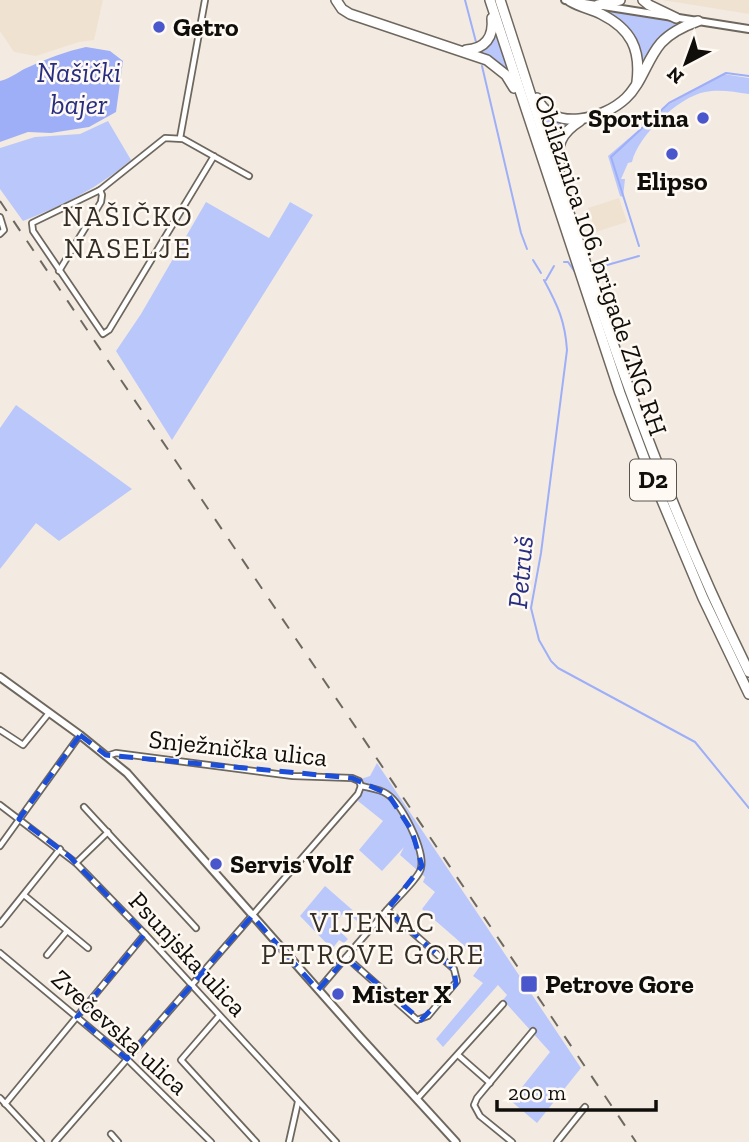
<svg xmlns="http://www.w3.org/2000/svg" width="749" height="1142" font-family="'Zilla Slab',serif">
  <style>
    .built { fill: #efe2d1 }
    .green { fill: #bac7fb }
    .water { fill: #9eaff8 }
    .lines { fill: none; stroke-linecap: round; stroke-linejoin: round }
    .stream { stroke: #9eaff8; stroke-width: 2 }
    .street-casing { stroke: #6e675e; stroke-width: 8 }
    .secondary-casing { stroke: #6e675e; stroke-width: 10 }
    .highway-casing { stroke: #6e675e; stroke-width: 12 }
    .street { stroke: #fff; stroke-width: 4.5 }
    .secondary { stroke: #fff; stroke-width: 6 }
    .highway { stroke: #fff; stroke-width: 9 }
    .rail { stroke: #6d6962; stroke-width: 2; stroke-dasharray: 12 12; stroke-linecap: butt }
    .marked { fill: none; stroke: #1d4ed8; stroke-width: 5; stroke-dasharray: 14 9; stroke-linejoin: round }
    .poi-dot { fill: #4a56cb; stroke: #fef9f3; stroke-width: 2.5 }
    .labels { text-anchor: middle; stroke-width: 5; stroke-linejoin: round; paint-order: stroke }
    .shield { fill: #fef9f3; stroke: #575450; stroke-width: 2 }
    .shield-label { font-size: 24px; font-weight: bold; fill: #100e0a }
    .poi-label { font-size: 26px; font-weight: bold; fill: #100e0a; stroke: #fef9f3; text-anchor: start }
    .street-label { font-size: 26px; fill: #100e0a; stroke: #fef9f3 }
    .water-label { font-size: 28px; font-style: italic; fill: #272d80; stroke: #fef9f3 }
    .neighbourhood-label { font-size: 28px; letter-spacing: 2px; fill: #332d26; stroke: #fef9f3 }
  </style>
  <rect width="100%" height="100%" fill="#f3ebe1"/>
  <g class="built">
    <polygon points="0,0 103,0 94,40 79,42 36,56 14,52 0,31"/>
    <polygon points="662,0 749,0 749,14"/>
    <polygon points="619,198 627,222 596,232 588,208"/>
  </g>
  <g class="green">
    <polygon points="602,8 682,22 642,72 638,47 602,11"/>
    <path d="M496 30 513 80 476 52C488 48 493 42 496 30Z"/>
    <path d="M723 74 749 78V94C734 92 720 89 705 92 678 97 638 136 632 162L628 163 621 179H625L623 197 620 196 608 156 668 105Z"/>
    <polygon points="538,108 558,122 573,123 554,156"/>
    <path d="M108 121 131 160C98 188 64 205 23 221L0 189V148L35 137 80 134Z"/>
    <polygon points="206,202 269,238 290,202 313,215 172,440 116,351 141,314"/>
    <polygon points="16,405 132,489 59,541 36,523 0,569 0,428"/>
    <polygon points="377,763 581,1068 537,1123 511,1101 550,1052 503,1000 507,995 498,985 443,1047 436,1039 483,983 473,976 483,962 422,909 435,892 423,882 425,877 400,855 404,847 382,871 359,850 383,821 358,801 365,785 361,779 370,776"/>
    <polygon points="325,886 365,921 362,925 345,911 333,925 348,939 344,943 339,940 332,949 300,916"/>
  </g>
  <path class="water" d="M86 47 110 51 123 61 116 112 89 127 51 133 28 132 0 142V81C12 78 20 70 31 66 49 58 67 51 86 47Z"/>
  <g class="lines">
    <g class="stream">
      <polyline points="465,0 476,42"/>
      <polyline points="482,66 521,233 527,249"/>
      <polyline points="639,246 611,157 669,103 726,73 749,76"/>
      <polyline points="533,260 541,273"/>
      <polyline points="564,262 568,262 575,272"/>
      <polyline points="600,267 639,256"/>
      <path d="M544 280C558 306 565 321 567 350L541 553 531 608 539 640 551 661 558 668 695 742 749 808"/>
      <polyline points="546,280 554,266"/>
    </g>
    <defs>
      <g id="street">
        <polyline points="180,138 205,0"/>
        <polyline points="214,156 109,330 103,334 33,231 32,223 100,190 165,138 183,139 249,176"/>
        <polyline points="0,217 4,230 0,234"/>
        <polyline points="59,271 101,202 102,195 100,190"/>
        <polyline points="0,730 23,745 49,713"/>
        <polyline points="107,756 116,753 293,776 352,778 359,781 361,786"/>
        <path d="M361 786C369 788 380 789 387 794 402 804 425 850 421 868 420 877 394 901 387 910"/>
        <polyline points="0,805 76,863 145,934 336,1142"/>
        <polyline points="84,807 196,928"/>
        <polyline points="0,846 80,735"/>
        <polyline points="76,863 108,832"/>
        <polyline points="24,895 88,948"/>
        <polyline points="0,924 60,849"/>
        <polyline points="0,953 127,1059 211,1142"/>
        <polyline points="47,955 67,931"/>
        <path d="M319 989C341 963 364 936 387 910L454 969 457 981 428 1016 417 1020 346 957"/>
        <polyline points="219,1016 181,1060 256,1142"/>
        <polyline points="458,1055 490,1083"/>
        <polyline points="0,1098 41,1142"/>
        <polyline points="417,1099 503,1004"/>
        <polyline points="5,1104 145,934"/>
        <polyline points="111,1134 118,1142"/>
        <polyline points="55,1142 358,794 361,786"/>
        <polyline points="289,1142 298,1102"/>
        <polyline points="512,1142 480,1116 474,1105 477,1098 533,1031"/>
        <polyline points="557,1142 585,1107"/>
      </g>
      <g id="secondary">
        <polyline points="565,0 749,29"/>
        <polyline points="0,677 80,735 127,773 361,1038 456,1142"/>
      </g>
      <g id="highway">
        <polyline points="336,0 342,9 350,14 487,60 506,75 514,88"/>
        <polyline points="490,0 620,393 645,460 703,598 749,694"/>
        <path d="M500 0C574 227 642 458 749 672"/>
        <polyline points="643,0 649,5 676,18"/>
        <path d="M570 1C580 7 591 9 601 14 631 29 641 49 637 82"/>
        <polyline points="598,5 620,0"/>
        <path d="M466 50C485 49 494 37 492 18"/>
        <path d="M537 98C553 133 604 119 626 98 642 83 647 59 661 43 671 32 684 26 698 21"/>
        <path d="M560 168C555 146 561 133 580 121"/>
      </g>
    </defs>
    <use href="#street" class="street-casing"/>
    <use href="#secondary" class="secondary-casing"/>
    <use href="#highway" class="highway-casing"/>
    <use href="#street" class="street"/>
    <use href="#secondary" class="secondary"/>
    <use href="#highway" class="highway"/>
    <polyline class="rail" points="0,201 636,1142"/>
  </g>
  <path class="marked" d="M80 735 106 755 352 778 388 794 412 831 422 866 387 910 454 969 456 984 421 1020 346 958 318 990 252 916 127 1059 77 1017 145 934 69 856 19 819Z"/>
  <g class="poi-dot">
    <circle cx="159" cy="27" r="7"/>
    <circle cx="703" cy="118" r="7"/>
    <circle cx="672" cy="154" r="7"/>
    <circle cx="216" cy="864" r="7"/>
    <rect x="520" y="975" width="18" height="18" rx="3.5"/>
    <circle cx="338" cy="994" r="7"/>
  </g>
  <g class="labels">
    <rect class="shield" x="630" y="459.5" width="46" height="41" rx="5"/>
    <g class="shield-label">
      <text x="653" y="488">D2</text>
    </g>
    <g class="poi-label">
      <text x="173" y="36">Getro</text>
      <text x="689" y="127" text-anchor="end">Sportina</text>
      <text x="672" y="190" text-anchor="middle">Elipso</text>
      <text x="230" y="873">Servis Volf</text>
      <text x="545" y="993">Petrove Gore</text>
      <text x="352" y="1003">Mister X</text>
    </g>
    <g class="street-label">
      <text transform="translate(601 265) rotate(71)" y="9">Obilaznica 106. brigade ZNG RH</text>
      <text transform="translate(238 748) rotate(6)" y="9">Snježnička ulica</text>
      <text transform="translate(188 954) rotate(47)" y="9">Psunjska ulica</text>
      <text transform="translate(120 1032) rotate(42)" y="9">Zvečevska ulica</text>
    </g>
    <g class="water-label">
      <text x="79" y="82">Našički<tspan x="79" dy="32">bajer</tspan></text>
      <text transform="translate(520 572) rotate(-85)" y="10">Petruš</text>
    </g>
    <g class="neighbourhood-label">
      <text x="128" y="226">NAŠIČKO<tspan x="128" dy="32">NASELJE</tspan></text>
      <text x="373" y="932">VIJENAC<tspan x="373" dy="32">PETROVE GORE</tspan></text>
    </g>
  </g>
  <g transform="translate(686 63) rotate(221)" stroke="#fef9f3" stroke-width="5" paint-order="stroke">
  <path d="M0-5L12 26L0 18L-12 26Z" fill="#100e0a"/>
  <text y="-10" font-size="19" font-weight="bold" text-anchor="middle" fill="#100e0a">N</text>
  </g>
  <path d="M497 1100v10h159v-10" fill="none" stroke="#100e0a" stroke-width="3.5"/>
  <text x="508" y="1100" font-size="21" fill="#100e0a" stroke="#fef9f3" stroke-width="5" paint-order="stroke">200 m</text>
</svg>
